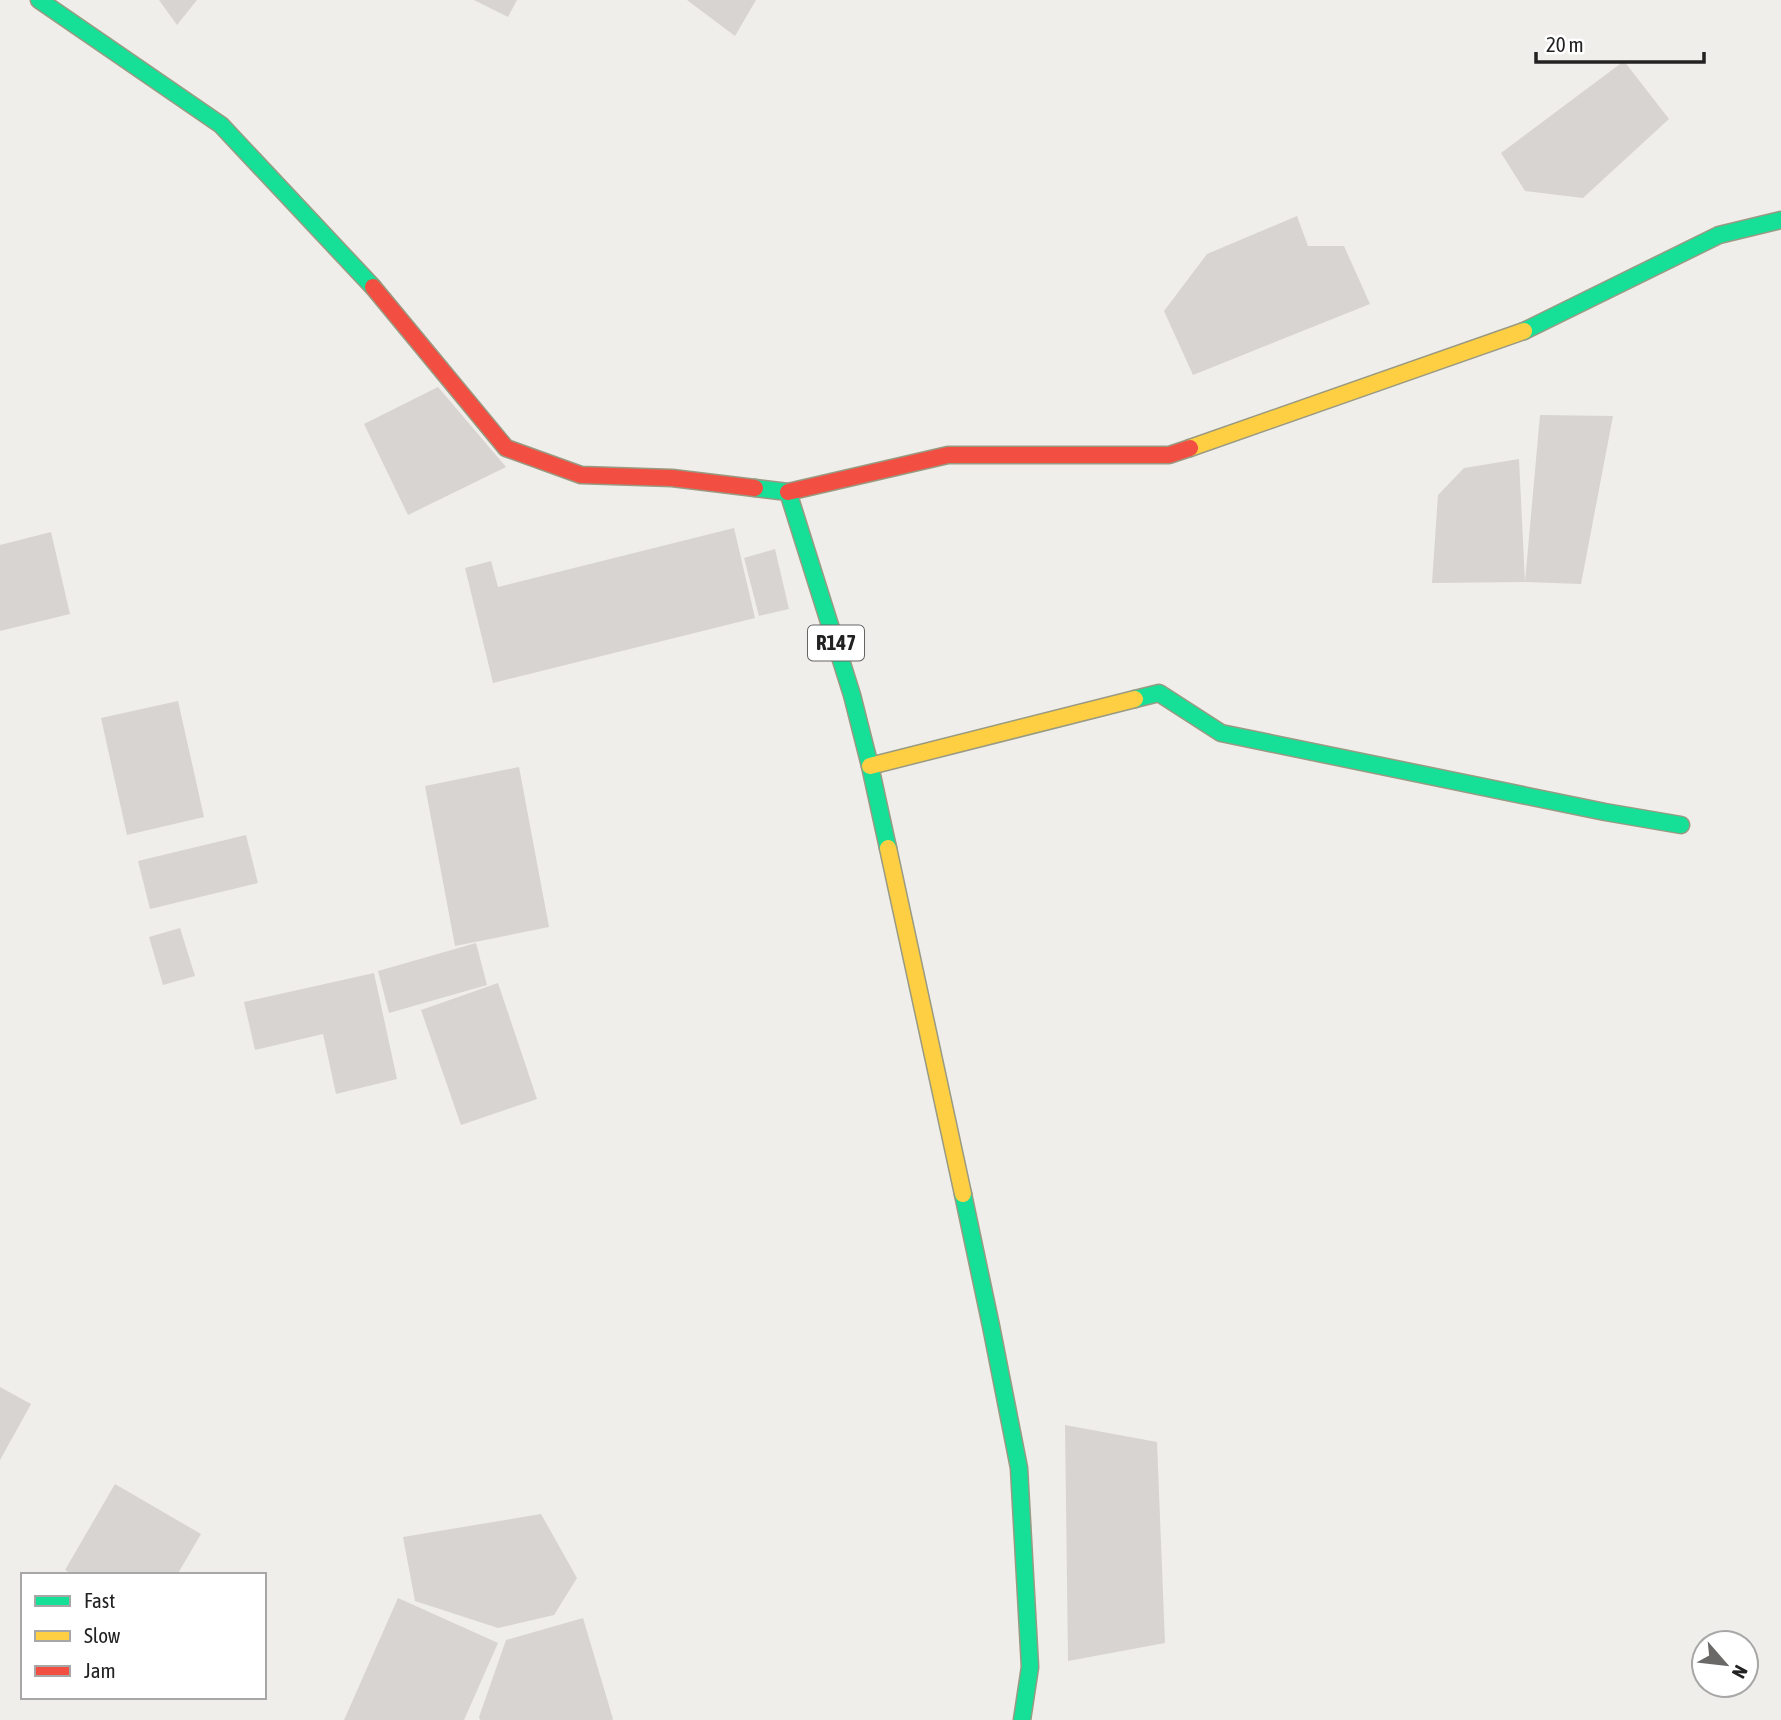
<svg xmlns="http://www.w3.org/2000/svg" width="1781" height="1720" font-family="'Asap Condensed',sans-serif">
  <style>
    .building { fill: #d7d4d2 }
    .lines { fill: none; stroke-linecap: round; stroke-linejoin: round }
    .fast-casing { stroke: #999a82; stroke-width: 19 }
    .slow-casing { stroke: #999a82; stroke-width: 19 }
    .jam-casing { stroke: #999a82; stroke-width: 19 }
    .fast { stroke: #16e098; stroke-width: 16 }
    .slow { stroke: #ffcf43; stroke-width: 16 }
    .jam { stroke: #f24e42; stroke-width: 16 }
    .labels { text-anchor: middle; stroke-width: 5; stroke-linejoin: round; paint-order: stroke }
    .shield { fill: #fff; stroke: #646464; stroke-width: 2 }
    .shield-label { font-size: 21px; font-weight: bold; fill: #222 }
  </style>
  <rect width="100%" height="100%" fill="#f0eeeb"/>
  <g class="building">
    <polygon points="159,0 197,0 177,25"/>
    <polygon points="474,0 517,0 508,17"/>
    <polygon points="687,0 756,0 735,36"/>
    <polygon points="1624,61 1669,119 1583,198 1525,191 1501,153"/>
    <polygon points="1297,216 1308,246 1344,246 1370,304 1193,375 1164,311 1207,254"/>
    <polygon points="438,387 506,467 408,515 364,424"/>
    <polygon points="1540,415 1613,416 1581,584 1525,582 1432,583 1438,495 1464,468 1519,459 1525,582"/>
    <polygon points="734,528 755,618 493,683 465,568 491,561 498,587"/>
    <polygon points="51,532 70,614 0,631 0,545"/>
    <polygon points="775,549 789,609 759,616 744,558"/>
    <polygon points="178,701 204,817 127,835 101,718"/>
    <polygon points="519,767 549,927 455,946 425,786"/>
    <polygon points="246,835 258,883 150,909 138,861"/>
    <polygon points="180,928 195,976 163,985 149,937"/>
    <polygon points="476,943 487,985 389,1013 378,971"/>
    <polygon points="374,973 397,1079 336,1094 323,1034 255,1050 244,1002"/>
    <polygon points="498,983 537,1099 461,1125 421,1010"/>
    <polygon points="0,1387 31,1404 0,1460"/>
    <polygon points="1065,1425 1157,1442 1165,1643 1068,1661"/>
    <polygon points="115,1484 201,1534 177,1575 73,1575 65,1570"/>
    <polygon points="541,1514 577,1578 554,1615 498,1628 415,1601 403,1537"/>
    <polygon points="398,1598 498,1643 464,1720 344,1720"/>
    <polygon points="583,1618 613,1719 612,1720 480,1720 479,1717 506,1640"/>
  </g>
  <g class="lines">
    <defs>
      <g id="fast">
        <polyline points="39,0 221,125 373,287"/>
        <polyline points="1524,331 1719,235 1781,220"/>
        <polyline points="755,488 788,492 852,695 870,766 888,848"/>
        <polyline points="1135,699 1159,693 1221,733 1605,812 1681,825"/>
        <polyline points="963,1194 991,1326 1019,1468 1030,1667 1022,1720"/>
      </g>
      <g id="slow">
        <polyline points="1190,448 1524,331"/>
        <polyline points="870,766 1135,699"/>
        <polyline points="888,848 963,1194"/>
      </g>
      <g id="jam">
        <polyline points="373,287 506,448 581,475 672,478 755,488"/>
        <polyline points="788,492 948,455 1169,455 1190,448"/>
      </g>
    </defs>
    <use href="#fast" class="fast-casing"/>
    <use href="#slow" class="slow-casing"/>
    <use href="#jam" class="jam-casing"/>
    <use href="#fast" class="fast"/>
    <use href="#slow" class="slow"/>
    <use href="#jam" class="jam"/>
  </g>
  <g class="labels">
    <rect class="shield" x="808" y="625.5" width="56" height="35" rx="5"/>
    <g class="shield-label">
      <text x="836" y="650">R147</text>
    </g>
  </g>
  <rect x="21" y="1573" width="245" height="126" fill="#ffffff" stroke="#a7a7a7" stroke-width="2"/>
  <rect x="35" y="1596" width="35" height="10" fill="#16e098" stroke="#a7a7a7" stroke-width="2"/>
  <text x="84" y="1608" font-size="21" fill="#222222">Fast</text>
  <rect x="35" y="1631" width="35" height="10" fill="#ffcf43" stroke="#a7a7a7" stroke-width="2"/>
  <text x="84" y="1643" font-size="21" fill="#222222">Slow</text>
  <rect x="35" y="1666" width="35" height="10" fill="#f24e42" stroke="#a7a7a7" stroke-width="2"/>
  <text x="84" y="1678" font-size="21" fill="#222222">Jam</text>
  <g transform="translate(1725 1664) rotate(118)"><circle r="33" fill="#ffffff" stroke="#a7a7a7" stroke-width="2"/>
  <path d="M0-5L12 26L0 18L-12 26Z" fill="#6a6968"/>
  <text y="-10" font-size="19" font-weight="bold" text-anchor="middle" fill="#222222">N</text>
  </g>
  <path d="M1536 52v10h168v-10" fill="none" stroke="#222222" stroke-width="3.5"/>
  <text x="1546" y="52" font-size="21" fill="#222222" stroke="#ffffff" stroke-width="5" paint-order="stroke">20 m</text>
</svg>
